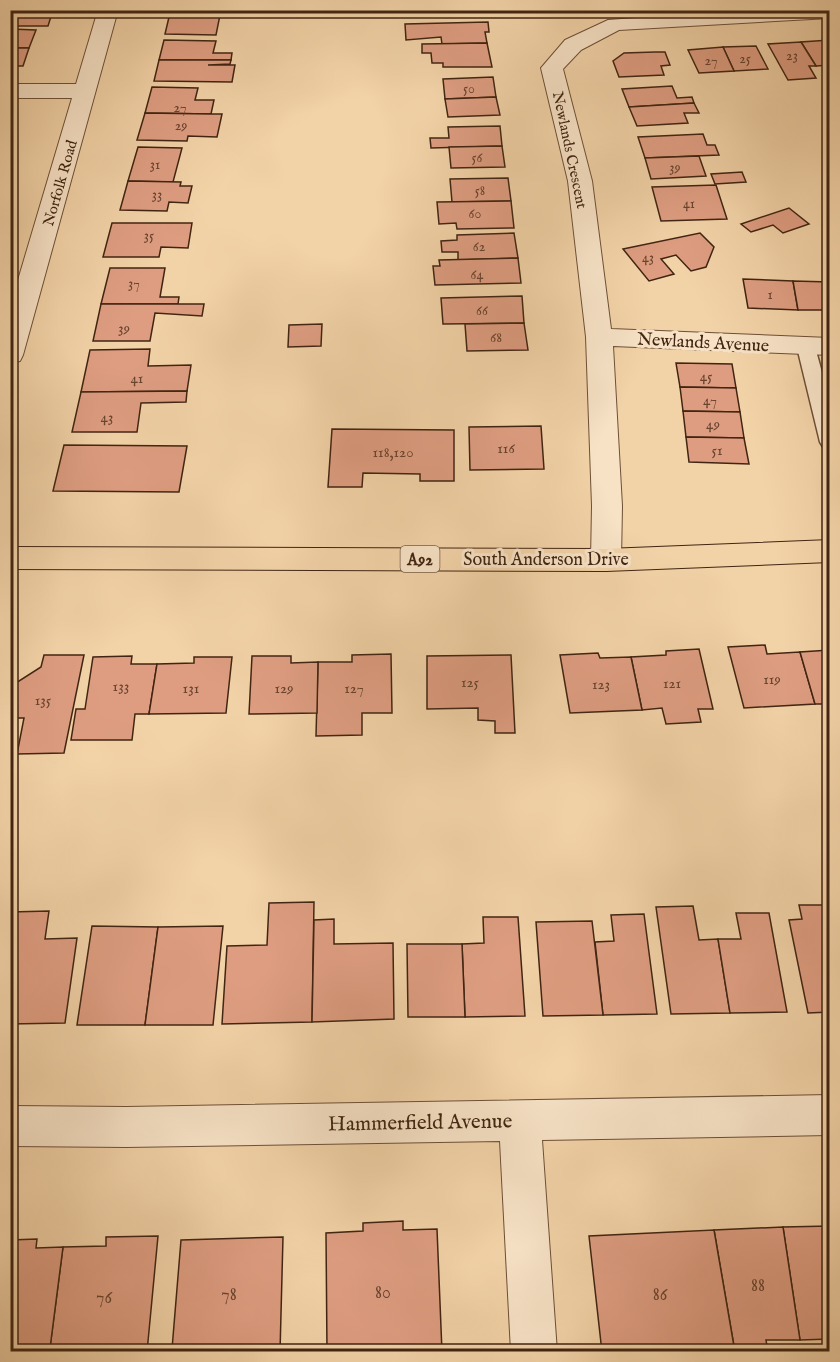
<svg xmlns="http://www.w3.org/2000/svg" width="840" height="1362" font-family="'IM FELL English',serif">
  <style>
    .building { fill: #de9d81; stroke: #412512; stroke-width: 1.5 }
    .lines { fill: none; stroke-linecap: round; stroke-linejoin: round }
    .lane-casing { stroke: #6d5037; stroke-width: 3 }
    .street-casing { stroke: #6d5037; stroke-width: 2 }
    .primary-casing { stroke: #412512; stroke-width: 2 }
    .lane { fill: #f7e2c6; fill-rule: evenodd }
    .street { fill: #f7e2c6; fill-rule: evenodd }
    .primary { fill: #f2d2a7; fill-rule: evenodd }
    .labels { text-anchor: middle; stroke-width: 6; stroke-linejoin: round; paint-order: stroke }
    .far-number-label { font-size: 14px; fill: #68432e }
    .far-street-label { font-size: 15px; fill: #412512; stroke: #f7e2c6 }
    .number-label { font-size: 15px; fill: #68432e }
    .shield { fill: #f7e2c6; stroke: #785e48; stroke-width: 1.5 }
    .shield-label { font-size: 16px; font-weight: bold; fill: #412512 }
    .street-label { font-size: 18px; fill: #412512; stroke: #f7e2c6 }
    .near-number-label { font-size: 18px; fill: #68432e }
    .near-street-label { font-size: 21px; fill: #412512; stroke: #f7e2c6 }
  </style>
  <rect width="100%" height="100%" fill="#f2d2a7"/>
  <filter id="stains"><feTurbulence type="fractalNoise" baseFrequency=".00333" numOctaves="4"/><feColorMatrix values="0 0 0 0 .2 0 0 0 0 .09 0 0 0 0 .02 0 0 0 .5 -.17"/></filter>
  <radialGradient id="worn" r=".72"><stop offset=".6" stop-color="#630" stop-opacity="0"/><stop offset="1" stop-color="#630" stop-opacity=".3"/></radialGradient>
  <g class="building">
    <polygon points="10,10 53,10 48,26 10,26"/>
    <polygon points="180,10 221,10 216,35 165,34 169,17 178,17"/>
    <polygon points="488,22 489,32 485,32 487,43 442,44 441,37 406,40 405,24"/>
    <polygon points="10,29 36,30 29,48 10,48"/>
    <polygon points="164,40 216,41 213,53 232,53 231,60 159,60"/>
    <polygon points="830,40 830,65 816,66 801,42"/>
    <polygon points="801,42 816,66 809,66 816,78 788,80 768,44"/>
    <polygon points="487,43 492,67 443,67 443,63 432,63 431,53 422,53 422,44"/>
    <polygon points="756,46 768,69 734,71 723,47"/>
    <polygon points="723,47 734,71 699,73 688,50"/>
    <polygon points="10,48 29,48 23,66 10,66"/>
    <polygon points="655,52 665,52 670,65 661,66 664,75 619,77 613,61 624,53"/>
    <polygon points="159,60 231,60 230,64 208,65 235,65 232,82 154,81"/>
    <polygon points="493,77 496,97 445,99 443,79"/>
    <polygon points="672,86 677,98 692,97 694,103 629,107 622,89"/>
    <polygon points="152,87 198,88 195,100 214,100 211,114 145,113"/>
    <polygon points="496,97 500,115 448,117 445,99"/>
    <polygon points="694,103 699,113 684,113 688,123 637,126 629,107"/>
    <polygon points="145,113 211,114 222,114 217,137 188,136 187,141 137,140"/>
    <polygon points="500,126 502,146 431,148 430,138 449,138 448,127"/>
    <polygon points="703,134 707,145 715,145 719,155 645,158 638,137"/>
    <polygon points="502,146 505,167 451,168 449,147"/>
    <polygon points="138,147 182,148 173,182 128,181"/>
    <polygon points="699,156 706,176 651,179 645,158"/>
    <polygon points="742,172 746,182 715,184 711,174"/>
    <polygon points="508,178 511,201 452,202 450,179"/>
    <polygon points="128,181 181,182 180,186 192,186 188,203 169,202 167,211 120,210"/>
    <polygon points="716,185 727,219 661,221 652,187"/>
    <polygon points="511,201 514,228 457,229 456,223 439,224 437,202"/>
    <polygon points="789,208 809,224 783,233 773,225 751,232 741,224"/>
    <polygon points="112,223 192,223 188,248 161,247 159,257 103,257"/>
    <polygon points="514,233 518,258 458,260 458,252 442,252 441,241 457,240 457,235"/>
    <polygon points="700,233 714,247 706,267 691,271 676,255 661,259 674,274 649,281 623,249"/>
    <polygon points="518,258 521,283 435,285 433,266 440,266 439,260"/>
    <polygon points="110,268 165,268 160,297 179,297 178,304 101,304"/>
    <polygon points="743,279 793,281 798,310 748,308"/>
    <polygon points="793,281 830,282 830,310 798,310"/>
    <polygon points="522,296 524,323 443,324 441,298"/>
    <polygon points="101,304 204,304 202,316 155,313 150,341 93,341"/>
    <polygon points="524,323 528,350 467,351 465,324"/>
    <polygon points="322,324 321,346 288,347 289,325"/>
    <polygon points="150,349 148,366 191,365 187,391 81,392 90,350"/>
    <polygon points="676,363 732,364 736,388 680,387"/>
    <polygon points="680,387 736,388 740,412 683,411"/>
    <polygon points="187,391 186,402 141,403 137,432 72,432 81,392"/>
    <polygon points="683,411 740,412 744,438 686,437"/>
    <polygon points="541,426 544,469 470,470 469,427"/>
    <polygon points="332,429 454,430 454,481 420,481 420,474 363,473 362,487 328,487"/>
    <polygon points="686,437 744,438 749,464 689,462"/>
    <polygon points="64,445 187,446 179,492 53,491"/>
    <polygon points="765,645 767,654 800,652 815,704 744,708 728,647"/>
    <polygon points="699,649 713,709 698,709 701,722 666,724 662,708 642,710 631,657 666,655 666,651"/>
    <polygon points="830,650 830,704 815,704 800,652"/>
    <polygon points="598,653 600,658 631,657 642,710 570,713 560,655"/>
    <polygon points="391,654 392,713 362,713 362,735 316,736 318,662 352,662 352,655"/>
    <polygon points="44,655 84,655 64,753 17,754 24,718 10,718 10,683 16,683 41,667"/>
    <polygon points="511,655 515,733 495,733 495,721 478,720 478,708 427,709 427,656"/>
    <polygon points="132,656 131,664 157,664 149,714 135,714 132,740 71,740 76,709 85,709 93,657"/>
    <polygon points="252,656 291,656 291,663 318,662 317,713 249,714"/>
    <polygon points="194,657 232,657 226,713 149,714 157,664 194,663"/>
    <polygon points="314,902 312,1022 222,1024 227,946 267,945 269,903"/>
    <polygon points="799,905 830,905 830,1012 808,1013 789,920 802,919"/>
    <polygon points="693,906 699,940 718,939 730,1013 671,1014 656,907"/>
    <polygon points="49,911 45,939 77,938 65,1023 10,1024 10,912"/>
    <polygon points="736,913 769,913 787,1012 730,1013 718,939 741,939"/>
    <polygon points="644,914 657,1014 603,1015 595,942 614,941 611,915"/>
    <polygon points="483,917 518,917 525,1016 465,1017 462,944 484,943"/>
    <polygon points="334,919 334,944 393,943 394,1019 312,1022 314,920"/>
    <polygon points="592,921 603,1015 543,1016 536,922"/>
    <polygon points="92,926 158,927 145,1025 77,1025"/>
    <polygon points="223,926 213,1025 145,1025 158,927"/>
    <polygon points="407,944 462,944 465,1017 408,1017"/>
    <polygon points="403,1221 403,1230 437,1229 442,1352 327,1352 326,1233 363,1231 363,1223"/>
    <polygon points="830,1226 830,1339 800,1340 783,1227"/>
    <polygon points="783,1227 800,1340 766,1340 768,1352 735,1352 714,1230"/>
    <polygon points="714,1230 735,1352 602,1352 589,1236"/>
    <polygon points="158,1236 147,1352 61,1352 62,1348 50,1348 63,1247 106,1246 106,1237"/>
    <polygon points="283,1237 280,1352 202,1352 202,1348 172,1349 181,1240"/>
    <polygon points="37,1239 36,1248 63,1247 50,1348 10,1349 10,1240"/>
  </g>
  <g class="lines">
    <defs>
      <polygon id="lane" points="806,341 812,343 815,347 830,402 830,448 823,447 820,442 797,347 800,343"/>
      <g id="street">
        <polygon points="98,10 118,10 23,355 20,361 10,363 10,307 72,98 10,98 10,84 76,84"/>
        <polygon points="745,10 830,10 830,18 619,30 581,50 563,69 592,181 611,329 830,338 830,355 613,346 622,506 621,560 617,568 606,571 595,568 591,560 592,506 586,337 568,181 541,68 565,40 608,20"/>
        <polygon points="830,1095 830,1135 542,1140 557,1352 511,1352 500,1141 126,1147 10,1146 10,1106 126,1107"/>
      </g>
      <polygon id="primary" points="830,540 830,562 606,571 10,569 10,547 606,549"/>
    </defs>
    <use href="#lane" class="lane-casing"/>
    <use href="#street" class="street-casing"/>
    <use href="#primary" class="primary-casing"/>
    <use href="#lane" class="lane"/>
    <use href="#street" class="street"/>
    <use href="#primary" class="primary"/>
  </g>
  <g class="labels">
    <g class="far-number-label">
      <text x="792" y="60">23</text>
      <text x="745" y="63">25</text>
      <text x="711" y="65">27</text>
      <text x="469" y="93">50</text>
      <text x="180" y="112">27</text>
      <text x="181" y="130">29</text>
      <text x="477" y="162">56</text>
      <text x="155" y="169">31</text>
      <text x="675" y="172">39</text>
      <text x="480" y="195">58</text>
      <text x="157" y="199">33</text>
      <text x="689" y="208">41</text>
      <text x="475" y="218">60</text>
      <text x="149" y="240">35</text>
      <text x="479" y="251">62</text>
      <text x="648" y="262">43</text>
      <text x="477" y="279">64</text>
      <text x="134" y="288">37</text>
      <text x="770" y="299">1</text>
      <text x="482" y="315">66</text>
    </g>
    <g class="far-street-label">
      <text transform="translate(570 150) rotate(78)" y="5">Newlands Crescent</text>
      <text transform="translate(60 183) rotate(-74)" y="5">Norfolk Road</text>
    </g>
    <g class="number-label">
      <text x="124" y="333">39</text>
      <text x="496" y="342">68</text>
      <text x="706" y="381">45</text>
      <text x="137" y="383">41</text>
      <text x="710" y="405">47</text>
      <text x="107" y="422">43</text>
      <text x="713" y="429">49</text>
      <text x="506" y="453">116</text>
      <text x="717" y="455">51</text>
      <text x="393" y="457">118,120</text>
      <text x="772" y="684">119</text>
      <text x="470" y="687">125</text>
      <text x="672" y="688">121</text>
      <text x="601" y="689">123</text>
      <text x="121" y="691">133</text>
      <text x="191" y="693">131</text>
      <text x="284" y="693">129</text>
      <text x="354" y="693">127</text>
      <text x="43" y="705">135</text>
    </g>
    <rect class="shield" x="400.5" y="546" width="39" height="26" rx="4.5"/>
    <g class="shield-label">
      <text x="420" y="565">A92</text>
    </g>
    <g class="street-label">
      <text transform="translate(703 342) rotate(3)" y="6">Newlands Avenue</text>
      <text x="546" y="565">South Anderson Drive</text>
    </g>
    <g class="near-number-label">
      <text x="758" y="1291">88</text>
      <text x="383" y="1298">80</text>
      <text x="229" y="1300">78</text>
      <text x="660" y="1300">86</text>
      <text x="104" y="1303">76</text>
    </g>
    <g class="near-street-label">
      <text transform="translate(420 1122) rotate(-1)" y="7">Hammerfield Avenue</text>
    </g>
  </g>
  <rect width="840" height="1362" fill="none" stroke="#f2d2a7" stroke-width="36"/>
  <rect x="12" y="12" width="816" height="1338" fill="none" stroke="#412512" stroke-width="3"/>
  <rect x="18" y="18" width="804" height="1326" fill="none" stroke="#412512" stroke-width="1.5"/>
  <rect width="100%" height="100%" filter="url(#stains)"/>
  <rect width="100%" height="100%" fill="url(#worn)"/>
</svg>
